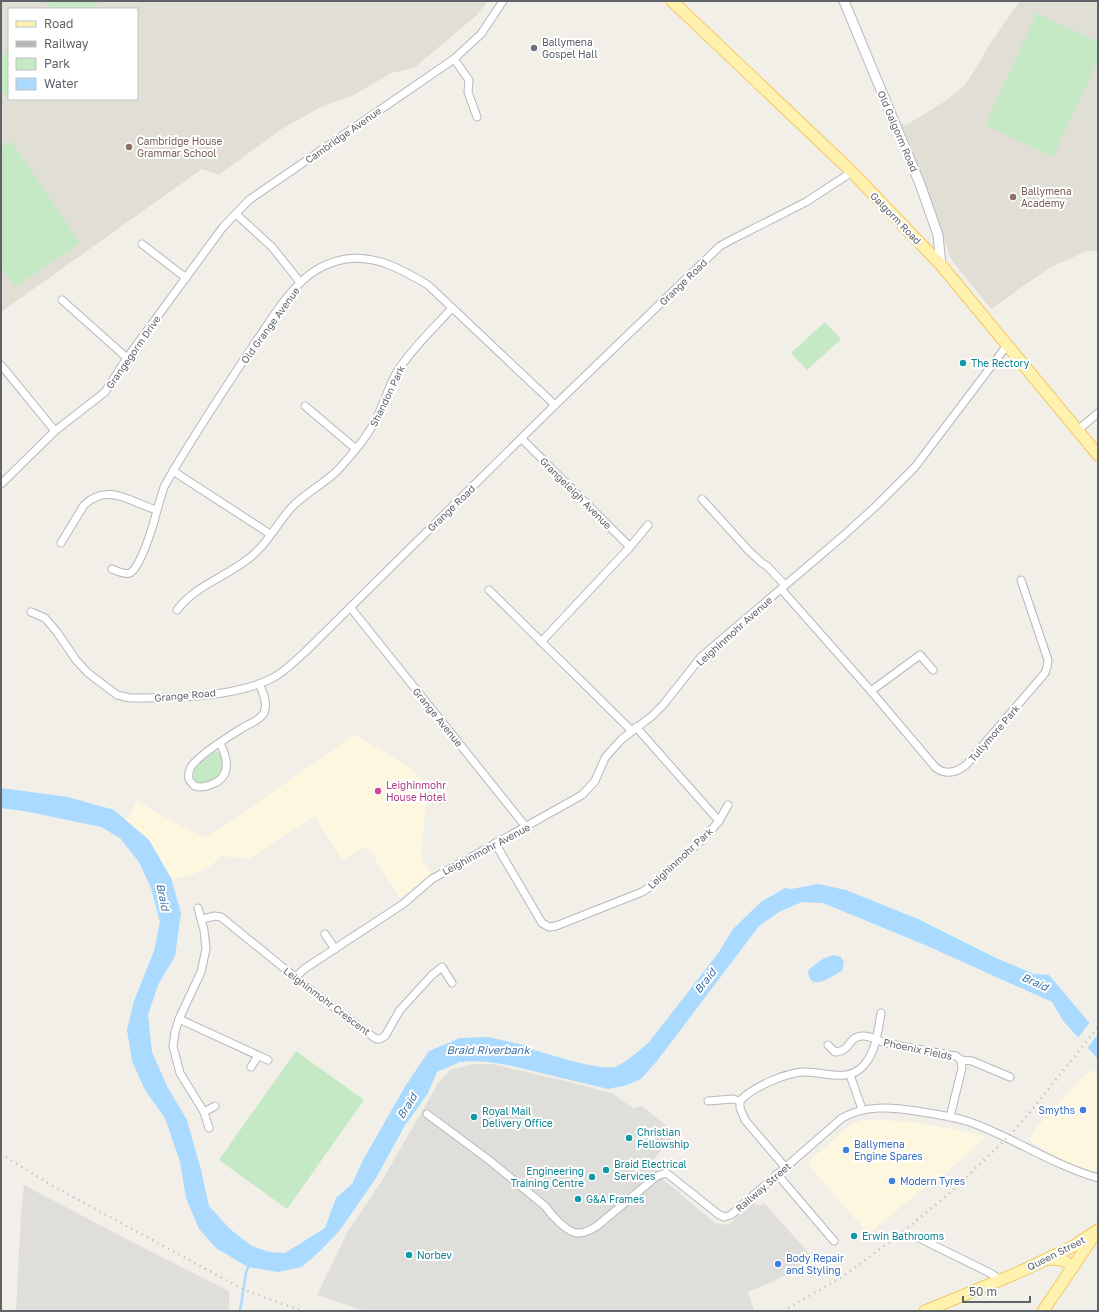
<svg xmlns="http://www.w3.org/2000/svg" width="1099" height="1312" font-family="'Golos Text',sans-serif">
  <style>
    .commercial { fill: #fef7e0 }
    .industrial { fill: #e0deda }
    .education { fill: #e1ded6; fill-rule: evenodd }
    .green { fill: #c5e8c5 }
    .water { fill: #aadaff }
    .pier { fill: #f1efe8 }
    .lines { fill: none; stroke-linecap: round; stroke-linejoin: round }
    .stream { stroke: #aadaff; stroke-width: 2.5 }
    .minor-casing { stroke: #b5b8bc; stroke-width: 9 }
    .tertiary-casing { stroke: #b5b8bc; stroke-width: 11 }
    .primary-casing { stroke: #f2c960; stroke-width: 13 }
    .minor { stroke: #fff; stroke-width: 7 }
    .tertiary { stroke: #fff; stroke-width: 9 }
    .primary { stroke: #fff2af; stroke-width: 11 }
    .rail { stroke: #b6b7b8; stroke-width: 2.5; stroke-dasharray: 1 5; stroke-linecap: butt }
    .worship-dot { fill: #6b7280; stroke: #fff; stroke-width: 1.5 }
    .education-dot { fill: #8d6e63; stroke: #fff; stroke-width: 1.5 }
    .culture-dot { fill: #0f9aa8; stroke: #fff; stroke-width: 1.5 }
    .hotel-dot { fill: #d1479c; stroke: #fff; stroke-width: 1.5 }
    .shop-dot { fill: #3f7fe0; stroke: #fff; stroke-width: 1.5 }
    .labels { text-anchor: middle; stroke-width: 4; stroke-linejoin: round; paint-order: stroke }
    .worship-label { font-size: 10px; fill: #5b616d; stroke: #fff; text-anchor: start }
    .street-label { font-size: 10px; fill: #5f6368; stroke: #fff }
    .education-label { font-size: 10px; fill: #785e54; stroke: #fff; text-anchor: start }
    .culture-label { font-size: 10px; fill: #0d838f; stroke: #fff; text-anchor: start }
    .hotel-label { font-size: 10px; fill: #b23c85; stroke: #fff; text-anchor: start }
    .shop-label { font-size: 10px; fill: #366cbe; stroke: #fff; text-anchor: start }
    .water-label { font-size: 11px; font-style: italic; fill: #4174aa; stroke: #fff }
  </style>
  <rect width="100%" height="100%" fill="#f1efe8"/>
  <g class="commercial">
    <polygon points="354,735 383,751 408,766 428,787 421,851 423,861 431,874 400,898 367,846 342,860 315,816 249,859 220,856 211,866 189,876 171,878 149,840 126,821 137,801 177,824 205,837 226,825"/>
    <polygon points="1093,1069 1098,1075 1098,1172 1076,1167 1060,1159 1029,1140 1035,1129 1082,1078"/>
    <polygon points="861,1120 902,1121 924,1124 979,1134 985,1137 950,1170 918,1193 868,1234 807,1163 849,1126"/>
  </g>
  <g class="industrial">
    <polygon points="474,1064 492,1064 561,1080 611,1093 633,1108 642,1106 670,1129 671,1139 650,1164 665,1181 715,1223 729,1225 753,1202 760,1206 764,1203 815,1260 774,1281 748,1292 754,1310 751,1311 365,1311 317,1295 348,1231 381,1182 439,1082 450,1070"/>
    <polygon points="24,1185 136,1244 229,1291 229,1311 16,1311 21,1215"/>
  </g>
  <g class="education">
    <path d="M1 1H488L477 15 414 68 391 73 352 96 321 107 283 128 219 175 202 169 1 312ZM9 9H137V99H9Z"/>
    <polygon points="1020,1 1098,1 1098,251 1087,251 1049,268 991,309 951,259 909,143 900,123 906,125 944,102 965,85 978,65 989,45"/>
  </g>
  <g class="green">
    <polygon points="42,1 99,1 93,9 52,9"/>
    <polygon points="1037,13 1098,42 1098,60 1053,157 985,125"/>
    <polygon points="9,48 9,98 1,91 1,58"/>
    <polygon points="11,141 80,243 15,287 1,267 1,148"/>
    <polygon points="825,322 841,339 807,370 791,353"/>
    <path d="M216 751 220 753 223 766 221 774C213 781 204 785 195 781 188 768 208 757 216 751Z"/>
    <polygon points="296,1051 364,1100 287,1209 219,1160"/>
  </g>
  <g class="water">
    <path d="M1 788 68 797 114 810 149 840 171 878 181 913 175 956 158 985 148 1015 152 1052 168 1088 187 1120 201 1170 209 1206 231 1230 252 1246 269 1252 285 1253 325 1228 336 1198 352 1184 363 1160 406 1085 429 1051 460 1038 488 1037 524 1045 527 1048C546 1053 599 1071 615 1067 623 1065 644 1047 650 1041L719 952 733 929 761 902 785 888 791 889 818 884 846 890 918 919 996 958 1034 974 1049 975 1098 1033V1059L1064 1022 1052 1002 925 945 823 903 802 902 779 912 759 926 657 1061 641 1079 627 1085 608 1089 508 1065 489 1062 474 1061 460 1062 437 1072 428 1093 404 1127 376 1178 340 1230 320 1251 302 1267 278 1272 248 1267 216 1248 199 1229 186 1198 180 1162 165 1118 145 1090 132 1061 127 1030 134 1001 154 951 160 922 151 888 139 862 120 838 101 827 24 811 1 808Z"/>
    <path d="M834 955 841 957 844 962 842 971C830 977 810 993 808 971 816 963 824 957 834 955Z"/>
  </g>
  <polygon class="pier" points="1091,1021 1098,1030 1098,1034 1086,1050 1077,1039"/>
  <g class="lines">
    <polyline class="stream" points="240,1311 246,1273 249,1265"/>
    <defs>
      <g id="minor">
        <polyline points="454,59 469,80 468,92 477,117"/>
        <polyline points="236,214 272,247 300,282"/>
        <polyline points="142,244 186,278"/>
        <polyline points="62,300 127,358"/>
        <polyline points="1,365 55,431"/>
        <polyline points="305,406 356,449"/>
        <polyline points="1078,430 1098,413"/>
        <polyline points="522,439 630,547 541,642"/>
        <polyline points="173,471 270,534"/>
        <polyline points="1,484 55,431 105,392 127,358 223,227 249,200 454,59 481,34 503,1"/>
        <polyline points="702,499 749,551 762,563 767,566 785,585"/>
        <path d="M157 510 164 487 173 471C199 428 227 385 255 343 269 323 283 299 301 282 313 270 329 262 346 259 377 255 403 270 428 285L555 405"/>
        <path d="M61 543 84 505C109 482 131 503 157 510 154 523 141 567 130 573 124 575 117 571 112 569"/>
        <polyline points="630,547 648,525"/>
        <path d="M781 589 871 691 936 768C946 775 956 773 966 765L1045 673 1047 667 1048 660 1021 580"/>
        <polyline points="489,590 632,731"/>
        <polyline points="350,607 526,827"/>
        <path d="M177 610C196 585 224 578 248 559 266 546 276 525 291 508 305 493 324 484 338 470 352 454 366 439 376 419 384 404 388 387 397 372 412 348 434 328 452 308"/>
        <path d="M31 612 45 618 57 632 76 660 88 673 117 695 130 698C171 698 239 698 276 676 286 670 295 661 304 653L555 405 720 246 733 239 806 202 852 172"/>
        <polyline points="871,691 920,655 933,670"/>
        <path d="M220 743C228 759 232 778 210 785 205 787 200 788 195 786 193 784 190 782 189 779 188 775 189 771 191 767 198 755 231 735 244 727 251 723 260 720 264 713 268 703 263 692 259 684"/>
        <polyline points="719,821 728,805"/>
        <polyline points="495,843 542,923 549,927 556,926 642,892 653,885 706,836 719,821 636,727"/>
        <polyline points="198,908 204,930 206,949 201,972 179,1019 175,1032 173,1046 180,1073 204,1112 209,1128"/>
        <polyline points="202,919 215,916 221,917 317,995 376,1039 380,1039 385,1036 400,1010 432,975 442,967 452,983"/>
        <polyline points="325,934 335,949"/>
        <polyline points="295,978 304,969 403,904 432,879 582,795 595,781 605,758 610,752 622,739 652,716 663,705 701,657 843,536 876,506 915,467 1008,344"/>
        <polyline points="179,1019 268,1060"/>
        <path d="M828 1045 835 1052C852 1051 847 1037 862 1036 870 1035 878 1041 886 1043 909 1048 933 1052 956 1056L961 1060 962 1068 950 1117"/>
        <polyline points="961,1060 972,1061 1010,1077"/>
        <polyline points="251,1067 258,1056"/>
        <polyline points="850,1075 862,1109"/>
        <polyline points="708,1101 733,1099 740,1101"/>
        <polyline points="204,1112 215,1106"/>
        <path d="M427 1114 489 1160 545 1206C551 1215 568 1234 579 1233 586 1233 592 1229 597 1226L657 1176 666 1173 669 1175 718 1214 724 1217 731 1215 842 1118C865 1105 891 1107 916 1111 934 1114 952 1116 970 1122 1014 1138 1053 1165 1098 1178"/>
        <path d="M785 1167 745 1120 740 1108V1101C751 1088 785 1073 803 1072 824 1071 848 1084 864 1065 876 1052 878 1030 881 1013"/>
        <polyline points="777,1174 834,1241"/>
        <polyline points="917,1237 992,1274 995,1276 997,1281"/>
      </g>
      <polyline id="tertiary" points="844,1 920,184 938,235 941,265"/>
      <g id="primary">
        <polyline points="672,1 852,172 941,265 1098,455"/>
        <polyline points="1048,1259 1063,1260 1073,1267"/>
        <polyline points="925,1311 1015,1274 1072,1247 1098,1230"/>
        <polyline points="1043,1311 1095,1234"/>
      </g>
    </defs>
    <use href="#minor" class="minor-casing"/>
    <use href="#tertiary" class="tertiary-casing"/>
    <use href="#primary" class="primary-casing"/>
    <use href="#minor" class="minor"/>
    <use href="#tertiary" class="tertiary"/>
    <use href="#primary" class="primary"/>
    <g class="rail">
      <polyline points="1,1154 53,1186 237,1286 252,1293 303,1311"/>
      <polyline points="783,1311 842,1277 895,1238 950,1193 1013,1132 1035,1106 1098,1027"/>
    </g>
  </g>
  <circle class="worship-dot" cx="534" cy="48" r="4"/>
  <g class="education-dot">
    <circle cx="129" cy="147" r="4"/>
    <circle cx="1013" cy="197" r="4"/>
  </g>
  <g class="culture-dot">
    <circle cx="963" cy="363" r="4"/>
    <circle cx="474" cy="1117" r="4"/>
    <circle cx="629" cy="1138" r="4"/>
    <circle cx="606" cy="1170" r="4"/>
    <circle cx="592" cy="1177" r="4"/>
    <circle cx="578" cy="1199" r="4"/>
    <circle cx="854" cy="1236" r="4"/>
    <circle cx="409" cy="1255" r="4"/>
  </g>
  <circle class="hotel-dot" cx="378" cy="791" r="4"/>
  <g class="shop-dot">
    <circle cx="1083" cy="1110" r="4"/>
    <circle cx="846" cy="1150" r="4"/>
    <circle cx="892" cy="1181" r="4"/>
    <circle cx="778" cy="1264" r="4"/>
  </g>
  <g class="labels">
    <g class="worship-label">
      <text x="542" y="46">Ballymena<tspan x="542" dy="12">Gospel Hall</tspan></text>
    </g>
    <g class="street-label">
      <text transform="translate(898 131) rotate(67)" y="4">Old Galgorm Road</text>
      <text transform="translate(343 135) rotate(-35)" y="4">Cambridge Avenue</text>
      <text transform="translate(896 218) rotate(46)" y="4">Galgorm Road</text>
      <text transform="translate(683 282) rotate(-44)" y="4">Grange Road</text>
      <text transform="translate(270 325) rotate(-54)" y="4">Old Grange Avenue</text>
      <text transform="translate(133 352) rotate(-55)" y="4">Grangegorm Drive</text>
      <text transform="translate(387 396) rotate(-64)" y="4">Shandon Park</text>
      <text transform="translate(576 493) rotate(45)" y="4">Grangeleigh Avenue</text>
      <text transform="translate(451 508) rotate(-44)" y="4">Grange Road</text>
      <text transform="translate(734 631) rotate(-42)" y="4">Leighinmohr Avenue</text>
      <text transform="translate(185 695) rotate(-5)" y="4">Grange Road</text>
      <text transform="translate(438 717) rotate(51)" y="4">Grange Avenue</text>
      <text transform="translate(994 733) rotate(-49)" y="4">Tullymore Park</text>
      <text transform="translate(486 849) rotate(-28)" y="4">Leighinmohr Avenue</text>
      <text transform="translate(680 858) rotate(-43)" y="4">Leighinmohr Park</text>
      <text transform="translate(327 1001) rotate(37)" y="4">Leighinmohr Crescent</text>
      <text transform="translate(918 1049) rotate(12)" y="4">Phoenix Fields</text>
      <text transform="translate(763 1187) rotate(-41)" y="4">Railway Street</text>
      <text transform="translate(1056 1253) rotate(-27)" y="4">Queen Street</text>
    </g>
    <g class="education-label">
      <text x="137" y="145">Cambridge House<tspan x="137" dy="12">Grammar School</tspan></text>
      <text x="1021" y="195">Ballymena<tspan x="1021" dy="12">Academy</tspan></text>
    </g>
    <g class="culture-label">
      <text x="971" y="367">The Rectory</text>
      <text x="482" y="1115">Royal Mail<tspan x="482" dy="12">Delivery Office</tspan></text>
      <text x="637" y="1136">Christian<tspan x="637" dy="12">Fellowship</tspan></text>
      <text x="614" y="1168">Braid Electrical<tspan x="614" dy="12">Services</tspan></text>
      <text x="584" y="1175" text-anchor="end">Engineering<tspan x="584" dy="12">Training Centre</tspan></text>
      <text x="586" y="1203">G&amp;A Frames</text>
      <text x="862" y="1240">Erwin Bathrooms</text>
      <text x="417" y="1259">Norbev</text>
    </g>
    <g class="hotel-label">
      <text x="386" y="789">Leighinmohr<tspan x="386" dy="12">House Hotel</tspan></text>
    </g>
    <g class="shop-label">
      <text x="1075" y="1114" text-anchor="end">Smyths</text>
      <text x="854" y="1148">Ballymena<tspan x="854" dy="12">Engine Spares</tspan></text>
      <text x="900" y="1185">Modern Tyres</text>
      <text x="786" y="1262">Body Repair<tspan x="786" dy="12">and Styling</tspan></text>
    </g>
    <g class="water-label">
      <text transform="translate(163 897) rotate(78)" y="4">Braid</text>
      <text transform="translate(705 981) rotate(-52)" y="4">Braid</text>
      <text transform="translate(1035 982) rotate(24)" y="4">Braid</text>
      <text x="488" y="1054">Braid Riverbank</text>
      <text transform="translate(407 1106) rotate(-58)" y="4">Braid</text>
    </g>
  </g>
  <rect width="1099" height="1312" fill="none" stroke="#5f6368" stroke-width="4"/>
  <rect x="8" y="8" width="130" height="92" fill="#ffffff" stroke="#bfc1c3"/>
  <rect x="16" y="21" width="20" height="6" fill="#fff2af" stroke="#bfc1c3"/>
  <text x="44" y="28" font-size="12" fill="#5f6368">Road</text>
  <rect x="16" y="41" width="20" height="6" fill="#b6b7b8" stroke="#bfc1c3"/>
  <text x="44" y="48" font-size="12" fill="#5f6368">Railway</text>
  <rect x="16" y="58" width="20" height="12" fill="#c5e8c5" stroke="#bfc1c3"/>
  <text x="44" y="68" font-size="12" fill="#5f6368">Park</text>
  <rect x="16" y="78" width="20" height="12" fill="#aadaff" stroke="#bfc1c3"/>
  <text x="44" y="88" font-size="12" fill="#5f6368">Water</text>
  <path d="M963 1296v6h67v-6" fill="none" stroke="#5f6368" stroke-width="2"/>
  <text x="969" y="1296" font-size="12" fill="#5f6368" stroke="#ffffff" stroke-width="3" paint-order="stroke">50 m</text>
</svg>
